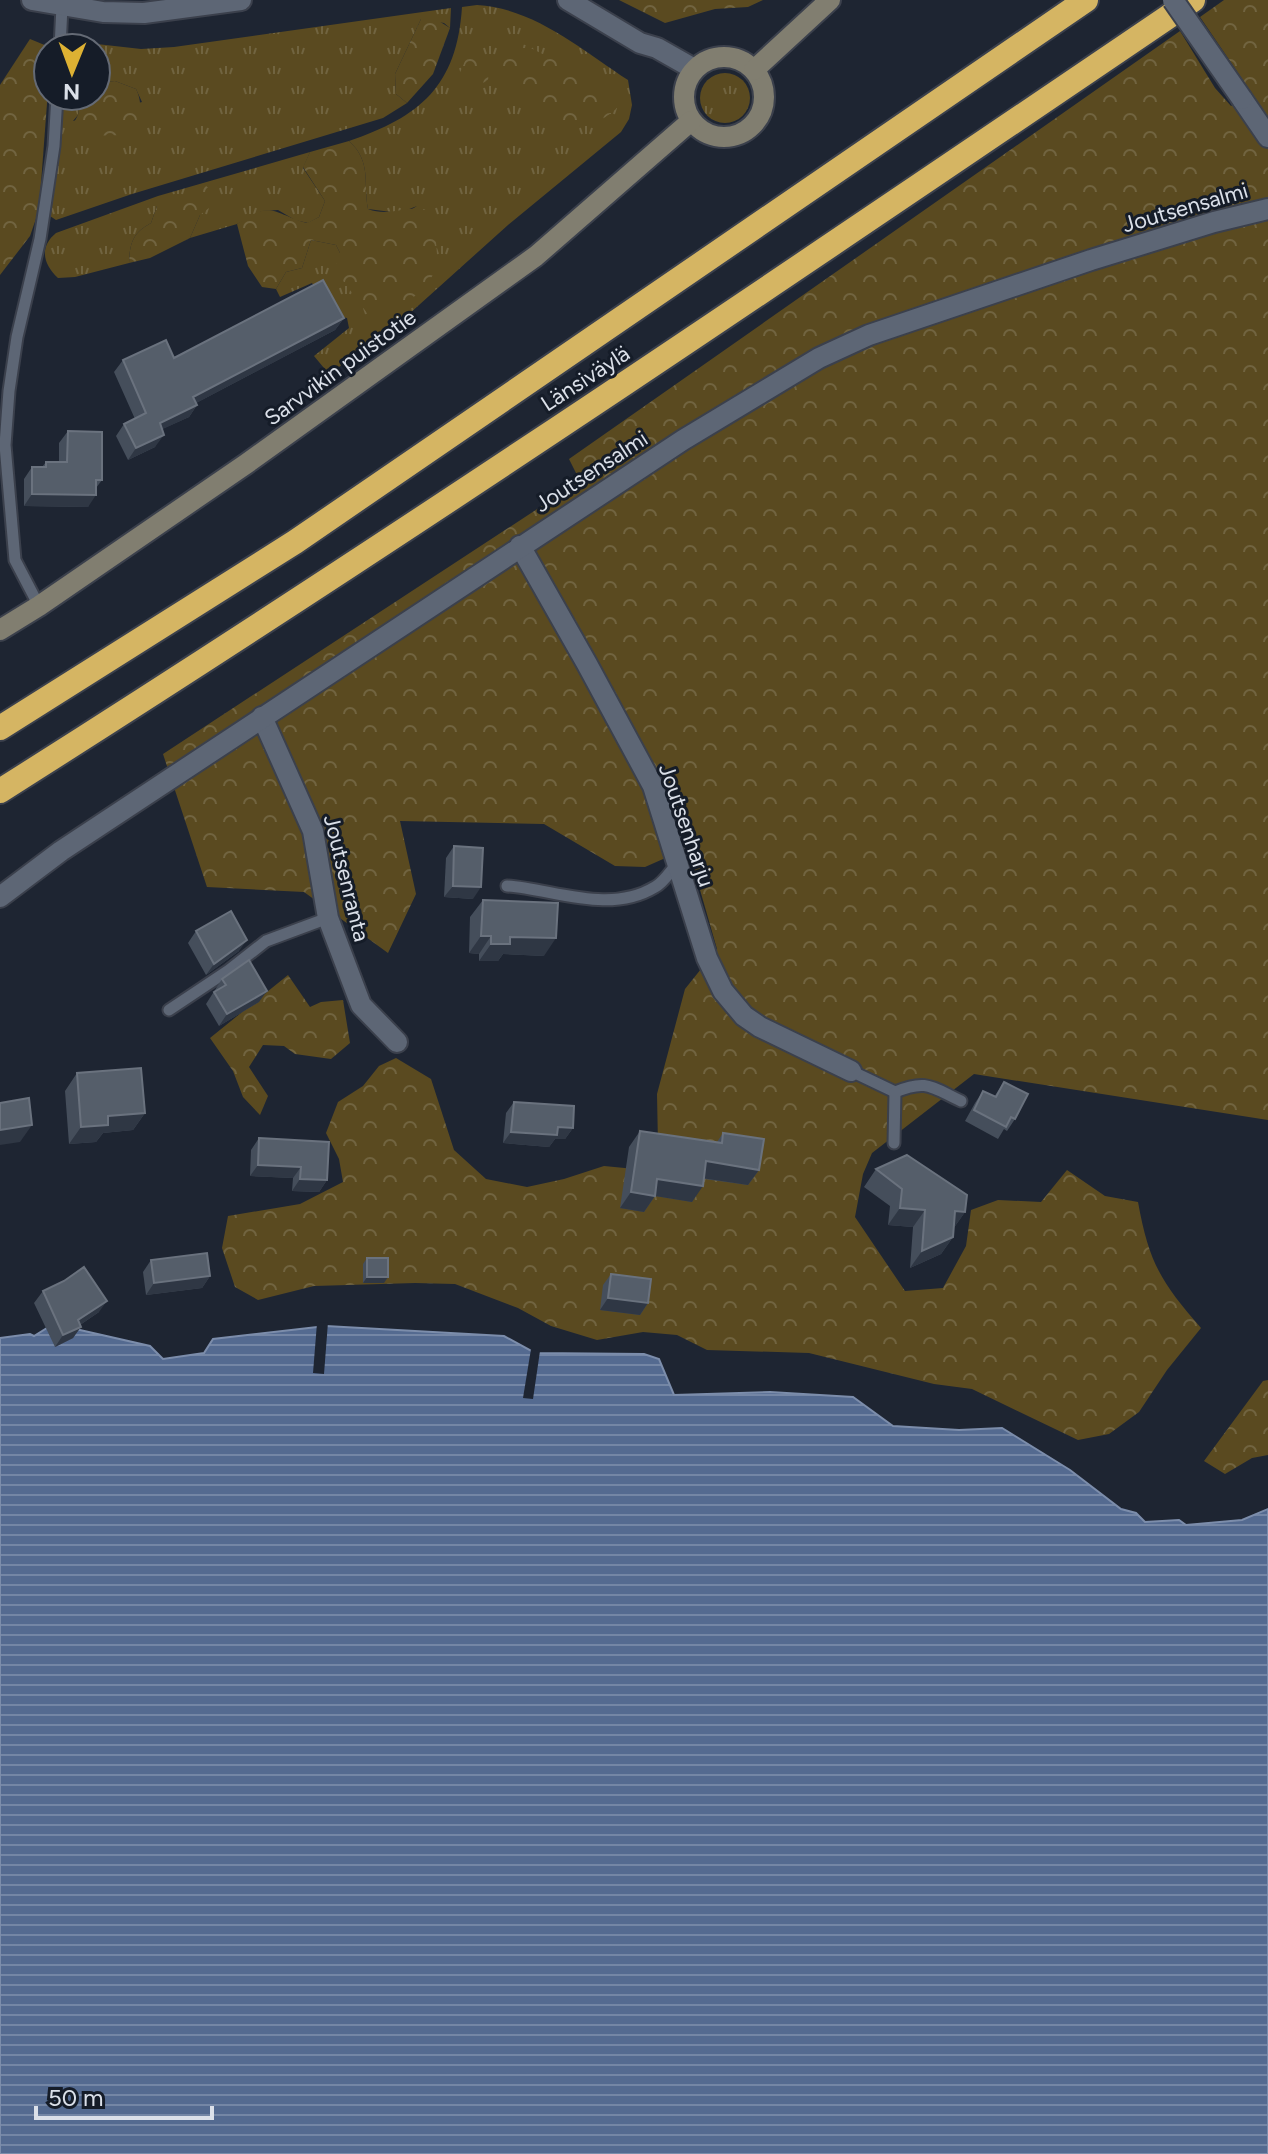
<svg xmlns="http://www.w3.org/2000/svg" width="1268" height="2154" font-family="Figtree,sans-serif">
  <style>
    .grass { fill: url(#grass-tufts) }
    .forest { fill: url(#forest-crowns) }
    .water { fill: url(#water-rules); stroke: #7c8dab; stroke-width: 2 }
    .pier { fill: #1e2532 }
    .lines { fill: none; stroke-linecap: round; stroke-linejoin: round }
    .service-casing { stroke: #3b404c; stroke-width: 15 }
    .minor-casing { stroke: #3b404c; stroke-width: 24 }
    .secondary-casing { stroke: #3b404c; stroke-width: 24 }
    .motorway-casing { stroke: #3b404c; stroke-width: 28 }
    .service { stroke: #5d6675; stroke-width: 11 }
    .minor { stroke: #5d6675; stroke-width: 20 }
    .secondary { stroke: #817e70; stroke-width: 20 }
    .motorway { stroke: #d5b563; stroke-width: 24 }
    .minor-bridge-casing { stroke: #3b404c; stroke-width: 24; stroke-linecap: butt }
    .minor-bridge { stroke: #5d6675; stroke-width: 20 }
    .wall { fill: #454e5b }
    .shaded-wall { fill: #2f3744 }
    .building { fill: #555e6a; stroke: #6a727e; stroke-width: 2 }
    .labels { text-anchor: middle; stroke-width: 6; stroke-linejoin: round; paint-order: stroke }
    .street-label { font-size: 22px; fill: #dbe0e9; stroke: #151c28 }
  </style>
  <defs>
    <pattern id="grass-tufts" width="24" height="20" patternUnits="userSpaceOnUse" patternTransform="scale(2)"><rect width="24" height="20" fill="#5a4a20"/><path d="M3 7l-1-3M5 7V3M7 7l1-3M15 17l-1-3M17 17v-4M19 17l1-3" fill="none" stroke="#716440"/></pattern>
    <pattern id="forest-crowns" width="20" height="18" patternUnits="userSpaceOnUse" patternTransform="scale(2)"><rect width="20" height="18" fill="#5a4a20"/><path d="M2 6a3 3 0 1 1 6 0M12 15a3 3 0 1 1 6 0" fill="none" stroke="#716440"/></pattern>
    <pattern id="water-rules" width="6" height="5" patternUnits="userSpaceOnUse" patternTransform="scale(2)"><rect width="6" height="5" fill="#546a90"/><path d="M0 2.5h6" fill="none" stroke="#7486a5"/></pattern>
  </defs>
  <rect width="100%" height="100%" fill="#1e2532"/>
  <g class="grass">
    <path d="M477 5C534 8 582 50 628 80L632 105 629 119 621 132 508 225 409 314 327 376 324 368 314 356 349 328 347 318 333 316 312 283 280 297 276 289 286 272 302 268 311 240 336 245 340 253 417 206 399 213 368 209C363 182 372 162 349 141 420 117 457 86 462 7Z"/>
    <polygon points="451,8 450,28 444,23 421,19 395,74 396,94 407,103 383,118 132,194 56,220 50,216 49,207 64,96 81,96 78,115 73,121 142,102 136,89 115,81 96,83 96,48 70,48 70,46 79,42 141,49 174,47"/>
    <circle cx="725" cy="98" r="25"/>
    <path d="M310 152 303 168 325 201 319 217 308 223 295 220 278 210 262 211 237 224 190 238 200 215 157 206 151 223C133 233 130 242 129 263L75 277 58 278C43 264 39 247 56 233L158 196Z"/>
  </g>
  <g class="forest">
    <polygon points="619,0 763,0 748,7 715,9 665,23"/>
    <path d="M1224 0H1268V1120L974 1074 872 1153 863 1174 855 1217 905 1291 943 1288 966 1246 971 1210 998 1200 1041 1202 1067 1170 1105 1196 1138 1202C1149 1263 1161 1282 1201 1328L1167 1370 1139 1412 1109 1434 1078 1440 972 1389 934 1384 809 1353 707 1350 677 1335 643 1332 597 1340 551 1326 518 1308 455 1284 415 1283 314 1286 258 1300 235 1287 222 1248 228 1216 300 1204 343 1182 339 1159 326 1133 338 1102 363 1086 379 1066 396 1058 431 1079 454 1150 486 1179 527 1187 564 1179 604 1166 645 1170 658 1144 657 1094 685 989 717 949 688 848 645 867 615 866 544 824 400 821 416 894 388 953 304 892 207 887 163 754 580 481 569 459 1180 31 1215 88 1231 106 1251 92 1200 17Z"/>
    <polygon points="434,18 450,28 433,74 407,103 396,94 395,74 421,19"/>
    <polygon points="30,39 47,46 48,50 48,90 39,210 30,236 0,275 0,85"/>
    <path d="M521 43 613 90 617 99 616 109C600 124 574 131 553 127L543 108 507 89 501 72 506 51Z"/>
    <path d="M472 45C489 52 490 63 488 80L478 86H465L458 77Z"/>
    <path d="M115 81 136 89C144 105 140 121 128 135L80 136 71 128 78 115 81 96H96V83Z"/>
    <path d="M349 141C372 162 363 182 368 209 391 218 409 203 429 211 449 276 431 296 370 317L335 270 340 253 336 245 311 240 302 268 286 272 276 289 262 287 248 266 237 224C273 199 273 214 307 223L319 217 325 201 303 167 310 152Z"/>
    <path d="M205 185 213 192 214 204 200 215 190 238 150 258 129 263C130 242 133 233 151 223L157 206Z"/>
    <polygon points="288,975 310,1007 321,1002 343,1000 350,1043 331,1059 295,1054 284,1046 263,1045 249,1067 268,1096 260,1115 243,1097 233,1071 210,1038"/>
    <polygon points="1268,1380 1268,1455 1252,1458 1225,1474 1204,1461 1263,1381"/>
  </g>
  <polygon class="water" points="326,1326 504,1336 535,1353 644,1354 659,1359 674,1395 770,1392 853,1397 893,1426 959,1430 1002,1428 1070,1470 1121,1509 1136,1513 1145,1522 1179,1520 1186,1525 1242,1520 1268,1509 1268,2154 0,2154 0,1338 30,1334 34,1336 47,1328 80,1330 150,1346 163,1359 204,1353 213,1339"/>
  <g class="pier">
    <polygon points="328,1322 324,1374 313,1373 317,1323"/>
    <polygon points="531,1349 540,1351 533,1399 523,1398"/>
  </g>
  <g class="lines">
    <defs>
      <g id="service">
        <polyline points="60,48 62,6"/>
        <polyline points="39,606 15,560 5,445 9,391 17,337 40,239 54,146 57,96"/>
        <path d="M507 886C553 889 609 915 655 887 663 883 670 872 676 865"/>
        <polyline points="169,1010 229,970 266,941 328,918"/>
        <path d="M851 1071 895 1092C927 1079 931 1087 961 1101"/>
        <polyline points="894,1143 895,1092"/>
      </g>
      <g id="minor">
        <polyline points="32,0 103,12 144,13 241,0"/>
        <polyline points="568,0 640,43 657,48 694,69"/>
        <polyline points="1242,99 1268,137"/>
        <polyline points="520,546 587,664 653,786 707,958 723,991 744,1016 760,1027 851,1071"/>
        <polyline points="262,717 313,831 328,918 361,1005 397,1042"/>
        <polyline points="0,897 61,851 683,440 819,358 869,335 1091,260 1214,222 1268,209"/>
      </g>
      <g id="secondary">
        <circle cx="724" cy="97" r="40"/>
        <polyline points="754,70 830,0"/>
        <polyline points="0,630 39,606 246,464 536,256 691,121"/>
      </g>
      <g id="motorway">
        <polyline points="0,728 295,542 1086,0"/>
        <path d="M0 791C403 536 798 268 1193 0"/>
      </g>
    </defs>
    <use href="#service" class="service-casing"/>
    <use href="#minor" class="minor-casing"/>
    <use href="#secondary" class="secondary-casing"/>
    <use href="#motorway" class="motorway-casing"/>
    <use href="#service" class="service"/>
    <use href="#minor" class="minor"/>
    <use href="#secondary" class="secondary"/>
    <use href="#motorway" class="motorway"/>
    <defs>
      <polyline id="minor-bridge" points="1173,0 1242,99"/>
    </defs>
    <use href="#minor-bridge" class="minor-bridge-casing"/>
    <use href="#minor-bridge" class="minor-bridge"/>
  </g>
  <g class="wall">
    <polygon points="344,318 335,330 196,403 197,405 189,417 162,429 155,447 128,460 116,436 124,424 135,419 114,372 123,360 174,358"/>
    <polygon points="68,431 102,480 96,488 88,507 24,506 24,479 32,467 42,467 46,462 59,462 59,443"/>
    <polygon points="454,846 473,899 444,897 446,858"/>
    <polygon points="483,900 544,956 503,954 498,961 479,961 479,954 469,953 470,917"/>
    <polygon points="196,931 239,951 206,975 188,943"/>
    <polygon points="222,979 259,1002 219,1026 206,1004"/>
    <polygon points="77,1073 145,1113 133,1130 103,1133 96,1142 69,1144 65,1091"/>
    <polygon points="1004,1082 1015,1119 1007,1131 1004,1129 998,1139 965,1121 975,1103 983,1091 994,1097"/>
    <polygon points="514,1102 573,1128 565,1139 555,1139 549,1147 503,1143 506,1113"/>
    <polygon points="640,1131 717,1142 723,1133 759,1170 748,1185 704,1179 692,1202 655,1196 644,1212 620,1208 629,1147"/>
    <polygon points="259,1138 327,1180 319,1192 292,1191 293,1178 250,1176 251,1150"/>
    <polygon points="876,1169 965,1212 953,1229 953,1237 941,1254 910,1268 913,1227 888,1225 890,1206 864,1187"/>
    <polygon points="367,1258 384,1283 363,1283 363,1264"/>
    <polygon points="151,1260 210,1276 202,1288 146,1295 143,1272"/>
    <polygon points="611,1274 648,1303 640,1315 600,1310 603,1285"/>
    <polygon points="43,1291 99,1312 80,1325 73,1338 55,1347 34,1303"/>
  </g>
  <g class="shaded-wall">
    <polygon points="344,318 335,330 185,409 193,397"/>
    <polygon points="197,405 189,417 152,434 160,423"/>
    <polygon points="164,435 155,447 128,460 136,448"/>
    <polygon points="32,494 96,495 88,507 24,506"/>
    <polygon points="453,886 481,887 473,899 444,897"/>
    <polygon points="481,936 491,936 479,954 469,953"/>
    <polygon points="510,937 556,938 544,956 503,954 498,961 479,961 491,944"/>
    <polygon points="247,940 239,951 206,975 214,964"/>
    <polygon points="267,991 259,1002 219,1026 227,1014"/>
    <polygon points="145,1113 133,1130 103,1133 96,1142 69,1144 81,1127 108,1116"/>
    <polygon points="32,1125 20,1142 0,1145 0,1130"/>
    <polygon points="558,1127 573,1128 565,1139 555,1139 549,1147 503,1143 511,1132"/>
    <polygon points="706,1161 759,1170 748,1185 695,1177"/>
    <polygon points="258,1165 301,1167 293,1178 250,1176"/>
    <polygon points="300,1179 327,1180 319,1192 292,1191"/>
    <polygon points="657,1179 703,1186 692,1202 655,1196 644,1212 620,1208 631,1192"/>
    <polygon points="900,1208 925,1210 913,1227 888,1225"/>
    <polygon points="955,1211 965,1212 953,1229"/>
    <polygon points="953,1237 941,1254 910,1268 922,1251"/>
    <polygon points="210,1276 202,1288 146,1295 154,1283"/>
    <polygon points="367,1277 388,1277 384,1283 363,1283"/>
    <polygon points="608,1298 648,1303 640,1315 600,1310"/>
    <polygon points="107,1301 99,1312 71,1331 81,1327 73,1338 55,1347 63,1335 78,1320"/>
  </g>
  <g class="building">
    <polygon points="323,280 344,318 193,397 197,405 160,423 164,435 136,448 124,424 146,413 123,360 166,340 174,358"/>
    <polygon points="68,431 102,432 102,480 96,480 96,495 32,494 32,467 46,467 46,462 67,462"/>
    <polygon points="454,846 483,848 481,887 453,886"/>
    <polygon points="483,900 558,903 556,938 510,937 510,944 491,944 491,936 481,936"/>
    <polygon points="231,911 247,940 214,964 196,931"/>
    <polygon points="249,960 267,991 227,1014 214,992 226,985 222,979"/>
    <polygon points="141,1068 145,1113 108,1116 108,1125 81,1127 77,1073"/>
    <polygon points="1004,1082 1028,1094 1015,1119 1011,1117 1006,1127 974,1110 983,1091 996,1097"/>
    <polygon points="29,1098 32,1125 0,1130 0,1103"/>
    <polygon points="514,1102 574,1106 573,1128 558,1127 557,1135 511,1132"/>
    <polygon points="640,1131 722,1143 723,1133 764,1139 759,1170 706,1161 703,1186 657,1179 655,1196 631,1192"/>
    <polygon points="259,1138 329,1142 327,1180 300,1179 301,1167 258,1165"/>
    <polygon points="907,1155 967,1195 965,1212 955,1211 953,1237 922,1251 925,1210 900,1208 902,1189 876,1169"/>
    <polygon points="207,1253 210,1276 154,1283 151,1260"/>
    <rect x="367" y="1258" width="21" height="19"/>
    <polygon points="84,1267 107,1301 78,1320 81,1327 63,1335 43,1291 64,1281"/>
    <polygon points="611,1274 651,1279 648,1303 608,1298"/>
  </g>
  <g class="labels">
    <g class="street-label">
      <text transform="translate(1185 207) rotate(-16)" y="8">Joutsensalmi</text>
      <text transform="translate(340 367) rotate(-36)" y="8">Sarvvikin puistotie</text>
      <text transform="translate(585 378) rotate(-33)" y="8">Länsiväylä</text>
      <text transform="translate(591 471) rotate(-33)" y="8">Joutsensalmi</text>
      <text transform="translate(687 825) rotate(71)" y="8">Joutsenharju</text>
      <text transform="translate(347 878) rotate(76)" y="8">Joutsenranta</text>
    </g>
  </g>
  <g transform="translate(72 72) rotate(181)"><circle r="38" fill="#151c28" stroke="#646a75" stroke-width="2"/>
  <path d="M0-6L14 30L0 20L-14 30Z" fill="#ddb133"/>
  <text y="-12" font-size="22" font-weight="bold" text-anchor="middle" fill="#dbe0e9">N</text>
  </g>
  <path d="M36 2106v12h176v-12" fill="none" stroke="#dbe0e9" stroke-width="4"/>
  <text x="48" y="2106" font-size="24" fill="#dbe0e9" stroke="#151c28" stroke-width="6" paint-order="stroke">50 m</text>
</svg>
